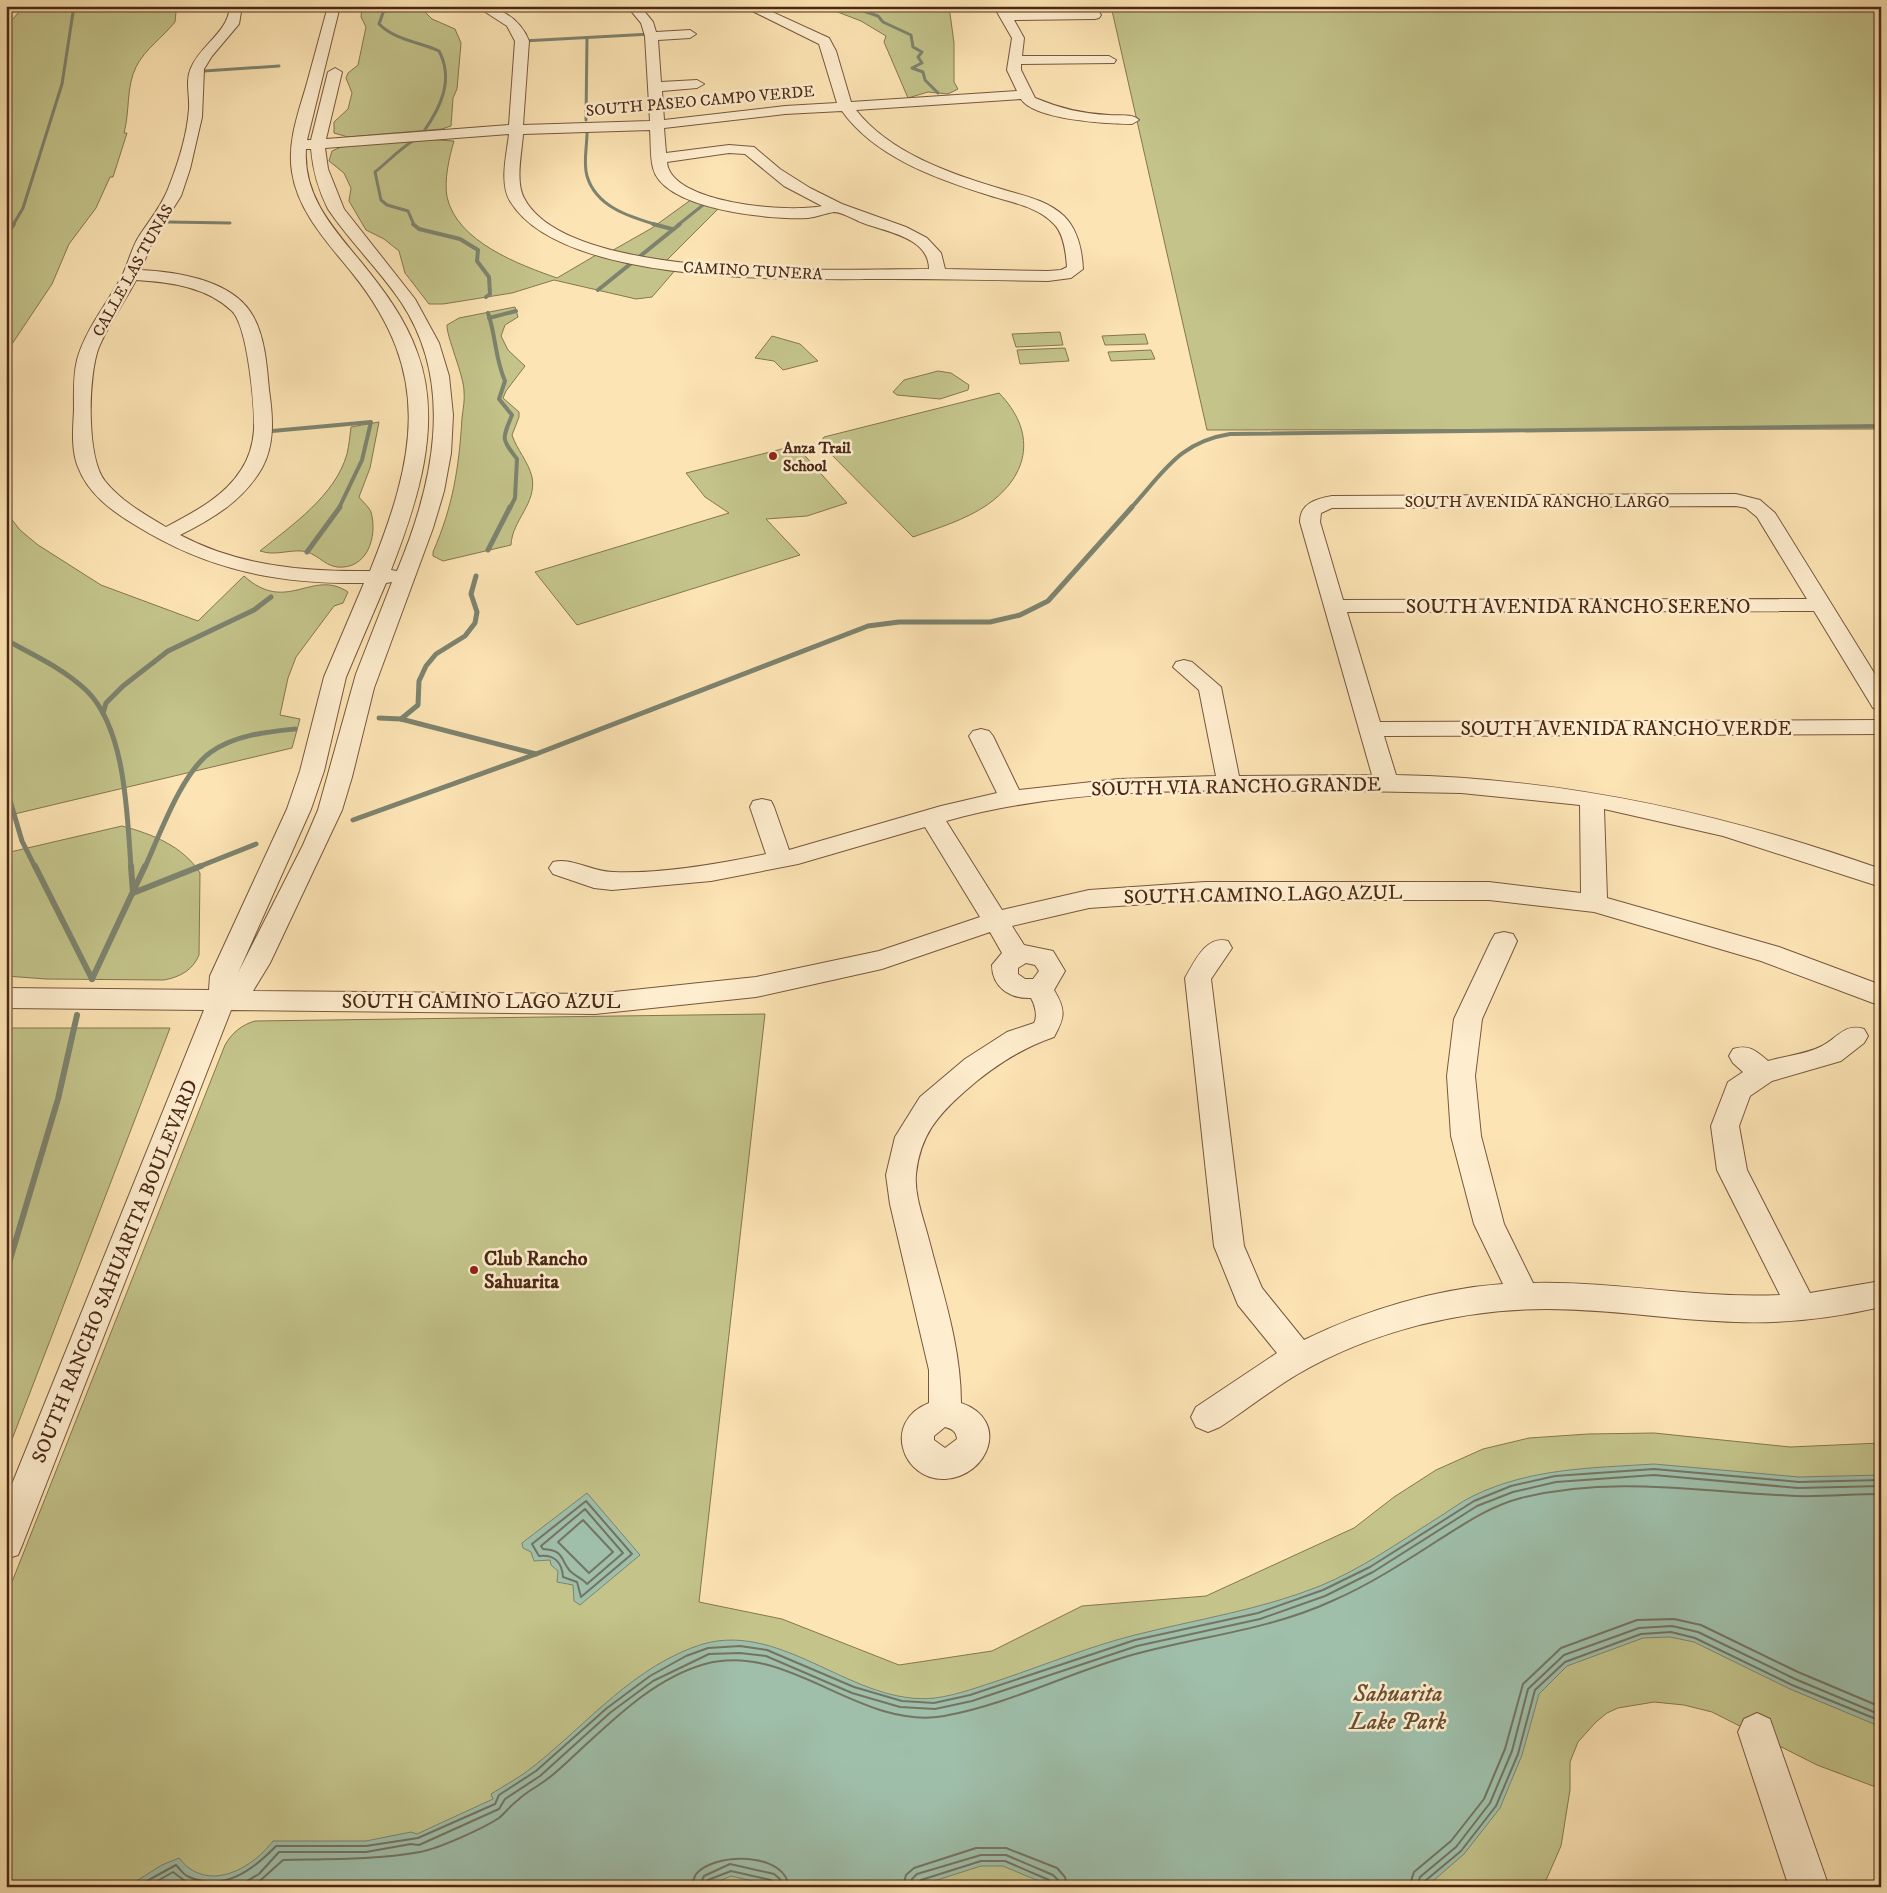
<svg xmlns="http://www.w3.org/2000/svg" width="1887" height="1893" font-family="'IM FELL DW Pica',serif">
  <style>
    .green { fill: #c3c38a; stroke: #867650 }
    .water { fill: #9fbfab; stroke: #7d836f }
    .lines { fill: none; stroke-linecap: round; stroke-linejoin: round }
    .shore { stroke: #747460; stroke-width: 2 }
    .stream-far3 { stroke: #7d836f; stroke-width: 3 }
    .stream-far2 { stroke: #7d836f; stroke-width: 4 }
    .stream-far1 { stroke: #7d836f; stroke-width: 5 }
    .stream { stroke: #7d836f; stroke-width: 6 }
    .minor-casing { stroke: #77573d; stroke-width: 2 }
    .minor { fill: #feedce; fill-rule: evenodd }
    .poi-dot { fill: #8f2418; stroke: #feedce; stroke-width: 2 }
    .labels { text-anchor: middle; stroke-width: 5; stroke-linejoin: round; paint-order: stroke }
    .far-street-label { font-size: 16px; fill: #4a2815; stroke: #feedce }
    .far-poi-label { font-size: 16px; font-weight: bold; fill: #4a2815; stroke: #feedce; text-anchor: start }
    .street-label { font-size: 20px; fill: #4a2815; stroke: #feedce }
    .poi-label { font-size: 20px; font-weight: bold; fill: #4a2815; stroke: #feedce; text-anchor: start }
    .near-park-label { font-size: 24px; font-style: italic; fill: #684f32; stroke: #feedce }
  </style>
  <rect width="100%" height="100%" fill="#fde4b4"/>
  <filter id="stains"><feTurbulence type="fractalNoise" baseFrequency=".004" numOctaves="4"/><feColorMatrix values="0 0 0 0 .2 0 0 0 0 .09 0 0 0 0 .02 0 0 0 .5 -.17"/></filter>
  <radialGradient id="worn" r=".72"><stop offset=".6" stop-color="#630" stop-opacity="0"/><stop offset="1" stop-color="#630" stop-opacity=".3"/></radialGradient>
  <g class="green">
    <path d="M24 6H174L176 12 175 22C163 37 145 49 136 67 126 87 130 111 124 133H127L113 177H110L96 208 69 244 52 284 6 353V27Z"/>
    <polygon points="362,6 419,6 432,19 455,29 461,43 457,89 453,98 451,126 442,129 348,137 334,133 334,122 348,109 352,93 346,78 348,73 358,65 366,27 361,17"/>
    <polygon points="822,6 949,6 954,43 954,82 958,89 948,94 928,92 908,98 884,42 886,36 861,21"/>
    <polygon points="1111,6 1881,6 1881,429 1207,430"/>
    <path d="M424 139 454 141C449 158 444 180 447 197 457 242 520 265 557 278L603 251 608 253 652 228 692 199 720 207 663 264 678 267 652 297 636 299 554 280 512 293 443 304H429L405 273 399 251 384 239 366 230 349 201 351 188 344 173 329 161 332 151 341 147Z"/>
    <path d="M515 307 518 317 505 325 501 336 508 350 525 366 506 391 503 398 519 412V417L512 435C517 450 528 461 532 477 537 504 512 520 511 545L443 561 433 556V552C453 506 459 468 462 418 463 409 465 400 464 391 464 376 446 335 447 325L459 318Z"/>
    <polygon points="1060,332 1063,345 1016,347 1012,334"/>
    <polygon points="1145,334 1148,344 1105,345 1102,336"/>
    <polygon points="772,336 800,344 818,361 783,370 774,361 755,358"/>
    <polygon points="1065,348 1069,361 1020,364 1017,350"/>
    <polygon points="1151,350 1155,359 1111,361 1108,352"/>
    <polygon points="938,371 951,373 969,385 968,390 940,399 897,395 893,392 904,380"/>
    <path d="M999 393C1036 431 1031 474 987 505 965 520 938 528 913 537L820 443 824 437Z"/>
    <path d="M379 422 370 468 359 497C362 501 369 507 371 512 378 537 367 570 337 567 323 565 316 552 302 551 287 550 275 556 260 551 292 525 335 496 347 454 349 445 350 436 351 427Z"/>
    <polygon points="786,448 799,449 847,503 807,516 766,519 800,555 577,625 535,572 729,513 705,497 686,473"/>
    <path d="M6 512 20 530 38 545 101 585 198 621 244 576C287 615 312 568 348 592L343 603 334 606 296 657 288 678 280 715 300 719 292 748 6 816Z"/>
    <path d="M122 826C152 834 183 846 200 873L199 955C193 970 180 977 164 980L46 979 6 976V853Z"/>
    <path d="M765 1014 699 1602 782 1619 899 1665 992 1651 1082 1606 1206 1596 1354 1528 1394 1497 1436 1470 1483 1449 1529 1438 1588 1434 1654 1433 1790 1447 1881 1443V1789L1817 1765 1712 1712 1684 1705 1654 1702 1618 1708 1607 1713 1596 1722 1578 1742 1570 1762V1790L1561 1846 1543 1887H6V1597L225 1045C232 1033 241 1025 255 1021Z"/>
    <polygon points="6,1028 170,1028 6,1455"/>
  </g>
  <g class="water">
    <path d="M1654 1464 1799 1477 1881 1475V1727L1790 1689 1694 1642 1670 1637 1643 1638 1567 1666 1539 1694 1522 1755 1500 1808 1464 1854 1426 1887H1053L1003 1866H981L915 1887H779L731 1876 705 1887H127L162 1865 179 1858C206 1893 250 1871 273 1841H366L411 1832 417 1834 493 1799 491 1794C505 1785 521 1777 534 1766 588 1723 635 1665 703 1644 784 1621 855 1707 935 1698 958 1695 981 1686 1003 1679 1047 1664 1091 1646 1135 1635 1198 1619 1260 1610 1320 1586 1361 1569 1398 1543 1436 1519 1448 1512 1460 1502 1473 1496 1530 1468 1592 1468 1654 1464Z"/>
    <polygon points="587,1493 640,1555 580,1605 574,1601 573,1585 557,1582 558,1571 551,1565 550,1560 534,1561 531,1552 523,1548 522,1543"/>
  </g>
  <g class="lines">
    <g class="shore">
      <path d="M586 1501 632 1554 581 1597 577 1582 563 1577C562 1562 554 1554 539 1556L532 1544Z"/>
      <path d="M585 1509 623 1553 587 1584C582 1578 575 1576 570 1571 560 1560 565 1550 543 1549L541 1546Z"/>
      <polygon points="583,1520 613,1552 589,1573 558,1542"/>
      <path d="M136 1887 176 1865C180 1869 182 1873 187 1876 223 1893 253 1870 276 1846H366L418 1838 495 1804 499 1795 536 1771 607 1708 650 1676 686 1656 708 1648 740 1646 767 1650 854 1687 902 1701 934 1703 970 1695 1135 1640 1258 1613 1323 1590 1370 1567 1474 1501 1511 1486 1555 1476 1654 1469 1799 1482 1881 1480"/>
      <polyline points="147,1887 173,1872 193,1887"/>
      <polyline points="237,1887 259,1874 279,1852 366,1852 411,1844 419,1845 499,1809 505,1799 540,1776 611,1712 653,1681 709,1654 740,1653 766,1656 852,1693 900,1707 935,1709 972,1701 1137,1646 1260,1619 1325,1596 1373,1572 1477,1506 1513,1492 1556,1482 1654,1475 1798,1488 1881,1486"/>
      <path d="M253 1887 283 1860C329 1859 375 1860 420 1852 440 1848 482 1829 499 1818 506 1812 511 1805 518 1800 526 1792 537 1787 546 1780 557 1772 568 1761 578 1752 615 1718 655 1678 705 1664 789 1641 860 1731 944 1716 1006 1705 1064 1675 1125 1657 1193 1637 1267 1631 1332 1601 1369 1585 1403 1563 1437 1541 1464 1524 1490 1506 1521 1498 1613 1475 1702 1492 1795 1496 1824 1497 1852 1494 1881 1494"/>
      <path d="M691 1887C693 1882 694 1876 697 1873 715 1854 770 1853 785 1876 787 1879 788 1884 789 1887"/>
      <polyline points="699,1887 704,1876 730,1864 774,1874 780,1879 782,1887"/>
      <polyline points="705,1887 708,1880 731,1871 771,1880 776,1887"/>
      <polyline points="903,1887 906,1875 914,1868 976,1848 1006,1848 1057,1868 1065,1877 1067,1887"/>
      <polyline points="910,1887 912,1879 917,1874 981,1855 1006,1855 1053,1875 1058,1880 1059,1887"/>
      <polyline points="917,1887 921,1880 981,1861 1005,1861 1049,1880 1053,1887"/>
      <polyline points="1409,1887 1414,1872 1451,1841 1484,1799 1505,1749 1523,1684 1561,1648 1637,1620 1674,1619 1701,1625 1798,1672 1881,1707"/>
      <polyline points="1417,1887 1420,1877 1456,1847 1490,1803 1512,1751 1528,1689 1564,1655 1639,1628 1672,1626 1698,1632 1795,1679 1881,1715"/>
      <polyline points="1423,1887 1425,1881 1461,1851 1496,1806 1518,1754 1535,1690 1565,1662 1641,1634 1671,1632 1695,1638 1792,1685 1881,1721"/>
    </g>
    <g class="stream-far3">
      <path d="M382 6 384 10 379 24C395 40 419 42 439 51 454 79 441 107 424 131"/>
      <polyline points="849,6 878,16 883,22 911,35 913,47 922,52 918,57 922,63 912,68 923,72 925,80 938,93"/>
      <polyline points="523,41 651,34"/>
      <polyline points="204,71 279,66"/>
      <polyline points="586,120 587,38"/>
      <path d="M587 133C587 147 583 163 587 176 596 207 630 217 657 225"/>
      <polyline points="168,222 230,223"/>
      <polyline points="13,225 23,208 62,84 74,6"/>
      <path d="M414 225 408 211 387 205 381 200 375 172C389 161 400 148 416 139"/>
      <polyline points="678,225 708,201"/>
    </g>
    <g class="stream-far2">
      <polyline points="413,224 419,229 460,239 478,250 477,261 489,277 490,294 486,297"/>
      <polyline points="653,224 672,229"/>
      <polyline points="6,236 14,224"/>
      <polyline points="598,290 680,224"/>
      <path d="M488 313C496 336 495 359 505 381L499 399 512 415C502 440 501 438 517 459L515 498 510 508"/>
      <polyline points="489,318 516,311"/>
      <polyline points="272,431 371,422 362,460 339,508"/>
      <path d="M1131 508C1164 472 1179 442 1230 434L1881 426"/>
    </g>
    <g class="stream-far1">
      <polyline points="488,550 510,507"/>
      <polyline points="307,552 340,507"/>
      <path d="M6 640C34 655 64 669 87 691 126 730 127 815 131 867"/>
      <polyline points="103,713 106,703 123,686 168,651 254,610 271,597"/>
      <polyline points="379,718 401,719 536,754 868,626 899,622 990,622 1020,615 1048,601 1132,507"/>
      <polyline points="401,719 418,705 419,681 426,666 436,654 465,636 475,623 477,612 471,594 476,576"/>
      <polyline points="6,787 22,841 35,867"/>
      <polyline points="353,820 536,754"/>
      <path d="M145 867C160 834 182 772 211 752 235 735 266 732 295 729"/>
      <polyline points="198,867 256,844"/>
    </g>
    <g class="stream">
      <polyline points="35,866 92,979"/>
      <polyline points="131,866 133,893 201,866"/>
      <polyline points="92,979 145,866"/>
      <polyline points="6,1273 58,1099 77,1015"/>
    </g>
    <defs>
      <g id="minor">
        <path d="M230 6H242L239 24 212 56 204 69 202 117 190 169 181 196 152 242 141 270C178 272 233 280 253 316 265 337 267 367 269 390 273 417 275 444 262 468 243 501 212 519 180 535 238 566 305 572 370 571 415 459 434 375 353 274 328 243 298 212 292 172 287 142 299 111 307 83 314 57 321 32 328 6H340L307 140H311L328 72 335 68 342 72 326 139 509 125 515 41 507 26 476 6C499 6 520 18 529 41L523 125 650 121 645 36 641 23 627 6H640L653 22 656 32 690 30 696 34 690 38 658 40 661 82 697 80 704 84 697 88 662 91 664 120 785 106 837 103 819 44 742 6H759L829 38 836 51 851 102 1017 91 1007 70 1012 38 997 12 998 6H1010L1009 12H1099L1101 15 1099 18 1095 19 1014 20 1024 38 1022 56H1109L1116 60 1114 63 1021 64V70L1035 98C1059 108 1082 114 1109 115 1118 116 1133 113 1139 120L1132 124C1109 124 1034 120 1021 99L856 110C889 152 948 173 998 188 1020 195 1046 199 1064 216 1078 230 1082 250 1083 269L1071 278 1048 281C995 280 942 279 890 279 798 279 562 287 510 201 499 183 507 153 509 134L325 148 328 169 344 209 415 299 439 343 449 376 453 415 451 453 444 491 433 528 374 688 352 777 342 810 270 963 253 991 595 994 756 977 879 951 980 917 925 827 798 864 711 881 612 890 594 888 553 874 549 868 553 862C572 857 592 872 613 872 662 874 718 864 766 854L750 807 753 801 762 799 771 801 774 807 789 850 941 806 997 793 969 736 973 731 981 729 989 731 993 736 1019 790 1119 779 1216 776 1199 690 1173 667 1176 662 1184 660 1192 662 1221 687 1239 776 1372 775 1300 522C1300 503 1316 499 1332 496L1736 494 1760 500 1775 513 1881 684V710L1873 708 1870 703 1814 611 1347 612 1380 722 1881 720V734L1384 736 1396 775C1563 778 1723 813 1881 869V887L1723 836 1604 809 1607 898 1779 947 1881 985V1006L1761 961 1594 912 1489 900H1205L1089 908 1012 926 1024 945 1053 951 1065 971 1054 990C1066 1010 1065 1017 1054 1037 1019 1049 991 1068 964 1092 937 1116 920 1136 916 1174 914 1195 924 1220 929 1240 943 1294 961 1347 961 1403 1011 1420 988 1477 945 1479 903 1481 881 1422 929 1403V1370L890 1204 886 1175 895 1137 920 1097 965 1059 1007 1032 1034 1023C1038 1016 1035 1005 1031 998 1010 999 992 987 992 965L1002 953 990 932 882 969 756 997 595 1014 231 1010 23 1543 18 1555 6 1559V1499L204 1010 6 1008V988L209 990 210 976 287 809 300 771 324 677 364 583C278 584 209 571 135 525 112 511 88 494 78 467 71 449 73 429 74 410 74 393 73 376 77 360 85 330 107 304 122 276 128 264 131 250 138 238 148 222 161 207 168 189 178 164 187 136 189 109 190 95 185 81 191 68 201 44 228 33 230 6ZM842 111C874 156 934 178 985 194 1008 202 1036 205 1054 224 1064 234 1066 253 1067 267L1061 270 1048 271 945 269 941 253 927 238 906 227 842 204 810 188 780 169 754 147 729 145 666 153 664 128 785 114ZM650 130C651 142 650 156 653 168 663 210 773 220 808 218 817 217 826 213 834 212 842 212 855 220 863 223 886 232 929 237 929 269 843 269 568 283 524 198 515 181 522 152 523 134ZM306 149H311C313 171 318 189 328 209 350 242 379 269 401 302 456 385 433 485 397 571L391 570C417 503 444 423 417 352 405 318 383 289 361 262 333 228 303 196 306 149ZM729 153 745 154 784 186 822 206C790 213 670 204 667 162ZM136 280C170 282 207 287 232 311 248 327 255 407 254 430 253 444 249 458 241 470 224 497 194 512 166 527 144 514 121 501 105 481 86 457 88 375 99 347 109 323 124 303 136 280ZM1736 506 1746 508 1757 517 1807 599 1343 600 1320 522 1321 513 1332 508ZM392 582 356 674 318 810 303 845 238 973 311 809 324 771 346 677 386 583ZM1355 791 1461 793 1580 805 1581 893 1489 882H1205L1089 890 1002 910 946 821C1077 784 1220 791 1355 791ZM1026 963 1035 965 1039 971 1033 979H1025L1018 974V968ZM945 1427C952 1429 956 1431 957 1439L945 1448 934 1440V1436Z"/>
        <path d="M1504 932 1513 934 1517 941 1482 1019 1475 1076 1481 1136 1504 1224 1533 1283C1616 1281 1697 1299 1780 1295L1717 1170 1711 1126 1728 1082 1743 1072 1733 1063 1729 1056 1733 1049C1749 1044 1756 1051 1768 1061 1785 1056 1807 1054 1822 1046 1838 1038 1844 1023 1864 1029L1868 1036 1864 1043 1841 1061 1772 1081 1750 1096 1739 1126 1747 1170 1810 1293 1881 1281V1307C1833 1318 1785 1324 1735 1322 1672 1320 1610 1309 1547 1309 1461 1309 1372 1331 1298 1374 1271 1390 1246 1410 1220 1427L1208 1432 1196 1427 1191 1417 1196 1407 1277 1353 1238 1305 1214 1246 1185 978C1195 961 1206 935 1228 941L1232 948 1211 979 1244 1246 1262 1288 1304 1340C1365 1310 1435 1289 1503 1284L1474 1224 1451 1136 1447 1076 1454 1019 1491 941 1495 934Z"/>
        <polygon points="1757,1713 1770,1719 1829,1887 1789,1887 1738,1732 1744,1719"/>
      </g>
    </defs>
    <use href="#minor" class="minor-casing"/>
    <use href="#minor" class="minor"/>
  </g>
  <g class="poi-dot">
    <circle cx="773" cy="456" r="5"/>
    <circle cx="474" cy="1270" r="5"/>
  </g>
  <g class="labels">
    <g class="far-street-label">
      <text transform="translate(700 100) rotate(-5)" y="6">SOUTH PASEO CAMPO VERDE</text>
      <text transform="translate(132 270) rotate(-61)" y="6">CALLE LAS TUNAS</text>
      <text transform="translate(753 270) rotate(3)" y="6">CAMINO TUNERA</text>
      <text x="1537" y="507">SOUTH AVENIDA RANCHO LARGO</text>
    </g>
    <g class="far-poi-label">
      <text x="783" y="453">Anza Trail<tspan x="783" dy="18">School</tspan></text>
    </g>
    <g class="street-label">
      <text x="1578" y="613">SOUTH AVENIDA RANCHO SERENO</text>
      <text x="1626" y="735">SOUTH AVENIDA RANCHO VERDE</text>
      <text transform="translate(1236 786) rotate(-1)" y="7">SOUTH VIA RANCHO GRANDE</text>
      <text transform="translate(1263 894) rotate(-1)" y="7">SOUTH CAMINO LAGO AZUL</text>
      <text x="481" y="1008">SOUTH CAMINO LAGO AZUL</text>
      <text transform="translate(114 1271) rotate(-68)" y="7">SOUTH RANCHO SAHUARITA BOULEVARD</text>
    </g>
    <g class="poi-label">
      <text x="484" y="1265">Club Rancho<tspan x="484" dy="23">Sahuarita</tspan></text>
    </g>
    <g class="near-park-label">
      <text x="1398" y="1701">Sahuarita<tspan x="1398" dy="28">Lake Park</tspan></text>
    </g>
  </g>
  <rect width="1887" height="1893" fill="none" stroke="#fde4b4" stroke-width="25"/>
  <rect x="8" y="8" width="1872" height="1878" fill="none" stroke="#4a2815" stroke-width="2.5"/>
  <rect x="12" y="12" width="1862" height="1868" fill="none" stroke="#4a2815"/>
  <rect width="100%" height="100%" filter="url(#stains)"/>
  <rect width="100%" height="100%" fill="url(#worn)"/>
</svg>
